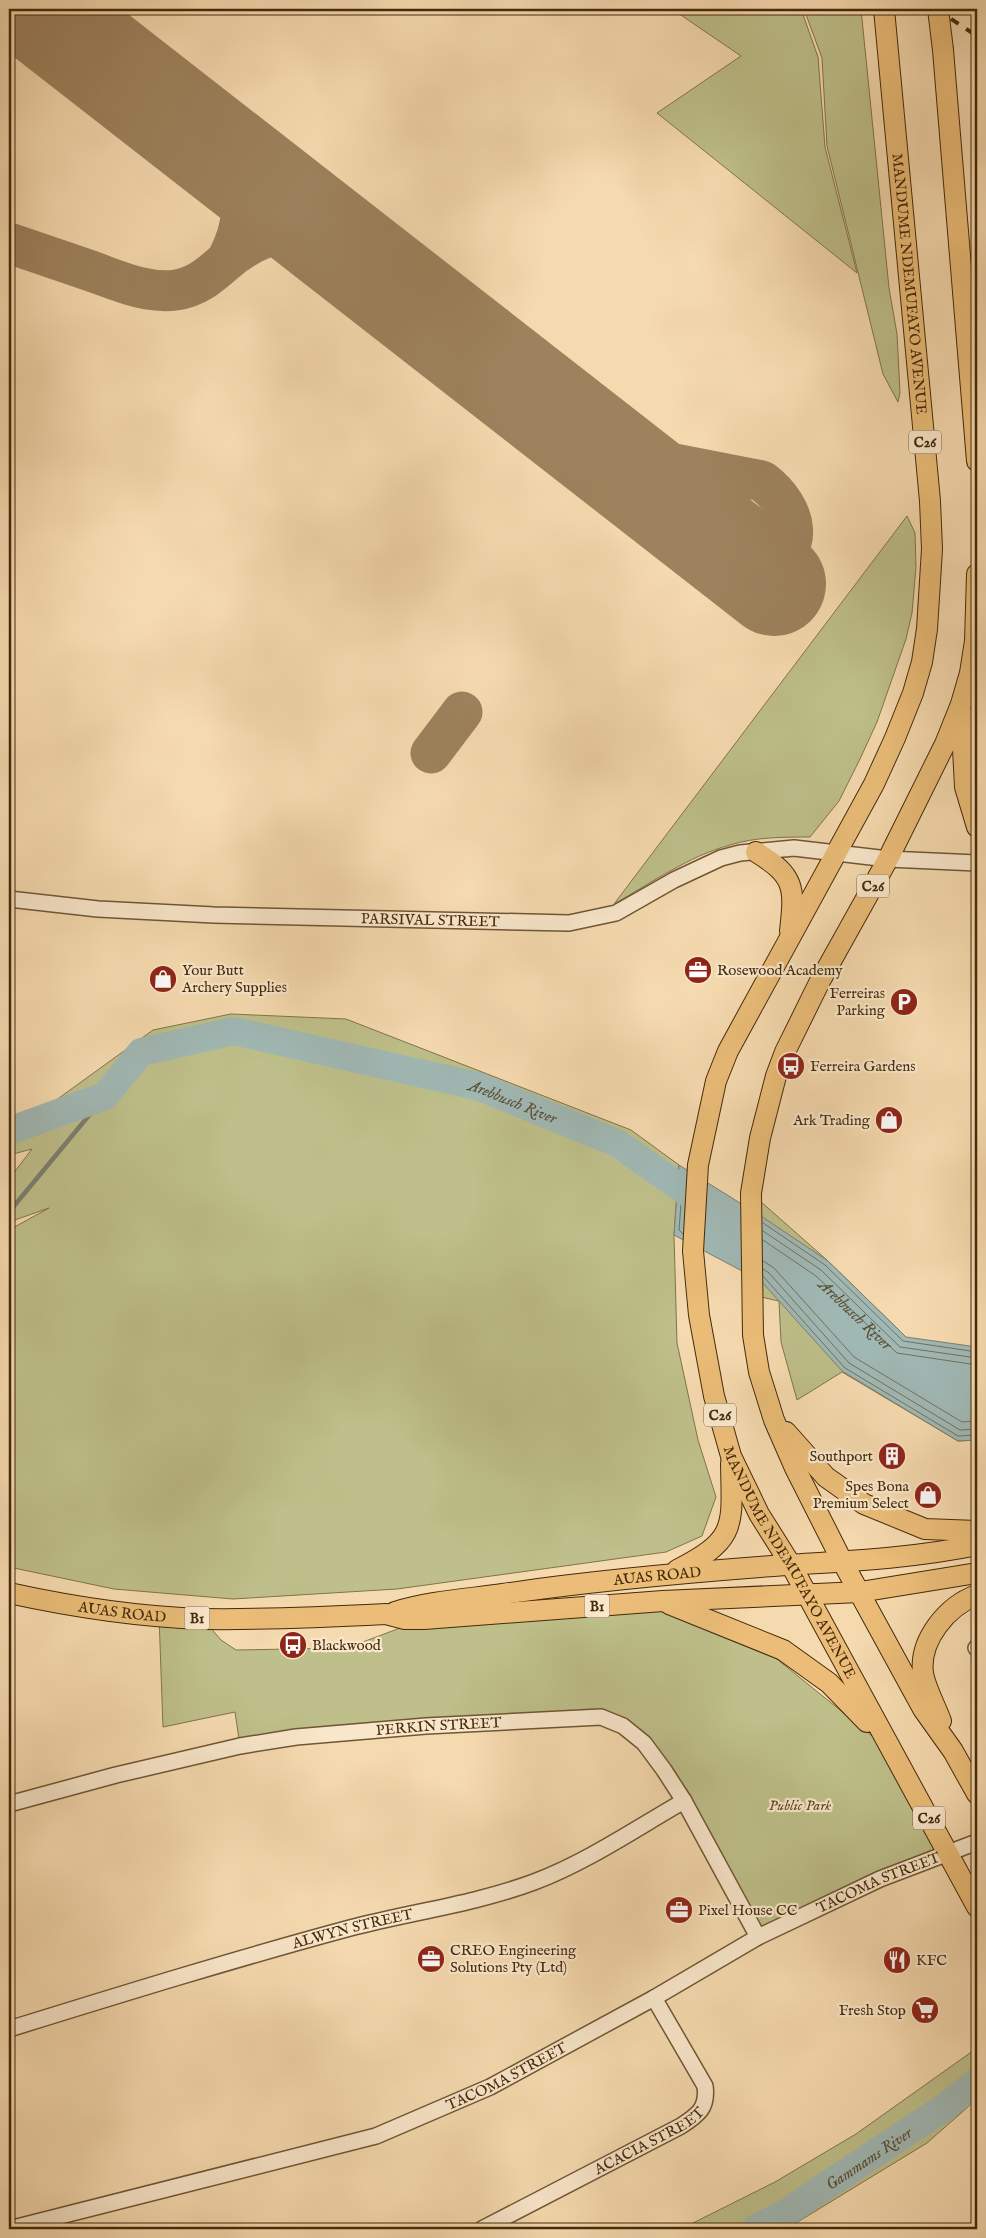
<svg xmlns="http://www.w3.org/2000/svg" width="986" height="2238" font-family="'IM FELL English',serif">
  <style>
    .green { fill: #bebf8a; stroke: #81744a }
    .water { fill: #a0b8b4; stroke: #7b7f70 }
    .lines { fill: none; stroke-linecap: round; stroke-linejoin: round }
    .shore { stroke: #727160; stroke-width: 1 }
    .stream { stroke: #7b7f70; stroke-width: 4.5 }
    .river { stroke: #a0b8b4; stroke-width: 28 }
    .taxiway { stroke: #9d825d; stroke-width: 41 }
    .runway { stroke: #9d825d; stroke-width: 104 }
    .minor-casing { stroke: #705634; stroke-width: 18 }
    .major-casing { stroke: #442a0b; stroke-width: 22 }
    .minor { stroke: #f9e7cb; stroke-width: 15 }
    .major { stroke: #ebbd78; stroke-width: 20 }
    .rail { stroke: #442a0b; stroke-width: 4; stroke-dasharray: 9 9; stroke-linecap: butt }
    .major-bridge-casing { stroke: #442a0b; stroke-width: 22; stroke-linecap: butt }
    .major-bridge { stroke: #ebbd78; stroke-width: 20 }
    .labels { text-anchor: middle; stroke-width: 4.5; stroke-linejoin: round; paint-order: stroke }
    .shield { fill: #f9e7cb; stroke: #7a6345; stroke-width: 1 }
    .shield-label { font-size: 14px; font-weight: bold; fill: #442a0b }
    .street-label { font-size: 15px; fill: #442a0b; stroke: #f9e7cb }
    .poi-label { font-size: 15px; fill: #442a0b; stroke: #f9e7cb; text-anchor: start }
    .park-label { font-size: 15px; font-style: italic; fill: #5c4824; stroke: #f9e7cb }
    .water-label { font-size: 16px; font-style: italic; fill: #5b4e35; stroke: #f9e7cb }
  </style>
  <rect width="100%" height="100%" fill="#f6daaf"/>
  <filter id="stains"><feTurbulence type="fractalNoise" baseFrequency=".004" numOctaves="4"/><feColorMatrix values="0 0 0 0 .2 0 0 0 0 .09 0 0 0 0 .02 0 0 0 .5 -.17"/></filter>
  <radialGradient id="worn" r=".72"><stop offset=".6" stop-color="#630" stop-opacity="0"/><stop offset="1" stop-color="#630" stop-opacity=".3"/></radialGradient>
  <g class="green">
    <polygon points="672,9 801,9 818,57 825,147 857,273 657,113 741,56"/>
    <polygon points="804,9 861,9 889,288 897,334 900,393 898,402 883,374 827,146 822,58"/>
    <path d="M907 516 915 533 916 567 912 613 906 639 877 722 860 759 839 801 810 837C784 837 755 837 730 845 689 856 651 883 614 904Z"/>
    <polygon points="231,1014 346,1019 631,1130 679,1165 674,1235 677,1343 698,1440 716,1497 702,1536 666,1552 397,1589 233,1599 114,1589 9,1567 9,1230 49,1208 9,1222 9,1179 32,1149 9,1155 9,1126 41,1111 153,1030"/>
    <polygon points="751,1193 828,1261 906,1337 977,1440 958,1441 842,1372 797,1400 781,1342 779,1301 752,1295"/>
    <polygon points="663,1601 773,1656 892,1752 948,1852 758,1937 644,1743 601,1717 240,1746 235,1712 163,1727 159,1616 203,1619 221,1640 236,1650 347,1648 424,1619"/>
    <polygon points="977,2048 977,2099 927,2143 786,2229 681,2229 775,2182 856,2134"/>
  </g>
  <polygon class="water" points="679,1165 761,1216 828,1261 906,1337 977,1347 977,1440 958,1441 842,1371 761,1281 674,1235"/>
  <g class="lines">
    <g class="shore">
      <polyline points="763,1223 825,1265 903,1341 977,1352"/>
      <polyline points="763,1231 821,1270 900,1347 977,1358"/>
      <polyline points="683,1234 679,1230 683,1178 686,1175"/>
      <path id="s1" d="M763 1240 816 1276 897 1353 977 1365"/>
      <polyline points="763,1261 774,1268 854,1357 962,1422 977,1421"/>
      <polyline points="763,1269 769,1273 849,1363 960,1430 977,1429"/>
      <polyline points="763,1276 845,1368 958,1436 977,1435"/>
    </g>
    <polyline class="stream" points="9,1212 105,1096"/>
    <g class="river">
      <path id="s2" d="M9 1131 105 1096 141 1052 234 1031 477 1086 617 1143 708 1207"/>
      <path id="s3" d="M755 2229 784 2214 945 2107 977 2082"/>
    </g>
    <g class="taxiway">
      <path d="M222 155C244 196 249 217 227 260"/>
      <path d="M9 243C35 252 62 261 88 270 117 280 145 294 176 290 197 287 210 275 225 262 248 242 278 228 309 233 318 234 328 241 337 244"/>
      <path d="M599 447 624 454 762 481C798 508 809 554 758 572"/>
      <polyline points="431,753 462,712"/>
    </g>
    <polyline class="runway" points="37,9 774,584"/>
    <defs>
      <g id="minor">
        <path id="s4" d="M9 899 98 909 214 915 569 923 616 913 674 880 721 858 740 853 794 848 888 859 977 863"/>
        <polyline points="976,1648 977,1647"/>
        <path id="s5" d="M9 1804 116 1775 240 1746 296 1737 426 1726 601 1717 623 1726 644 1743 664 1770 684 1801 758 1937"/>
        <path id="s6" d="M9 2029C122 1994 235 1959 350 1928 411 1912 475 1904 534 1882 587 1862 635 1829 684 1801"/>
        <path id="s7" d="M9 2229 376 2136 490 2087 654 1998 758 1937 880 1879 977 1842"/>
        <path id="s8" d="M482 2229 681 2126C698 2115 708 2108 705 2086L654 1998"/>
      </g>
      <g id="major">
        <path id="s9" d="M884 9 930 501 932 549 927 629 922 662 913 693 895 738 874 784 728 1051 716 1081 698 1165 693 1251 699 1315 714 1396 731 1456 759 1514 791 1565 977 1907"/>
        <polyline points="943,50 977,461"/>
        <polyline points="977,574 975,641 970,673 961,704 945,744 888,859 820,981 785,1052 776,1076 760,1138 751,1193 753,1335 759,1372 774,1420 795,1468 842,1561 923,1709 953,1751 977,1794"/>
        <polyline points="961,711 965,787 977,827"/>
        <path d="M756 852C795 876 795 887 790 931"/>
        <polyline points="786,1432 826,1477 864,1504 925,1529 977,1531"/>
        <path d="M677 1570C738 1539 732 1526 731 1463"/>
        <path id="s10" d="M9 1593C73 1607 139 1617 204 1619 265 1620 326 1617 386 1614L405 1619H424L663 1601 860 1592 977 1573"/>
        <polyline points="669,1604 783,1650 829,1683 867,1722"/>
        <path id="s11" d="M395 1612C430 1601 468 1599 503 1594 597 1580 691 1572 786 1565 849 1561 915 1558 977 1545"/>
        <path d="M941 1721C936 1707 925 1687 923 1673 919 1640 947 1606 977 1595"/>
      </g>
    </defs>
    <use href="#minor" class="minor-casing"/>
    <use href="#major" class="major-casing"/>
    <use href="#minor" class="minor"/>
    <use href="#major" class="major"/>
    <polyline class="rail" points="936,9 977,36"/>
    <defs>
      <polyline id="major-bridge" points="938,9 943,50"/>
    </defs>
    <use href="#major-bridge" class="major-bridge-casing"/>
    <use href="#major-bridge" class="major-bridge"/>
  </g>
  <defs>
    <symbol id="office-disc" viewBox="-11 -11 22 22"><circle r="9.5" fill="#8f2418" stroke="#f9e7cb"/><path d="M-6-3h4V-5.5h4V-3h4V5H-6ZM-1-4.5V-3h2v-1.5ZM-6 0V1H6V0Z" fill="#fff"/></symbol>
    <symbol id="shop-disc" viewBox="-11 -11 22 22"><circle r="9.5" fill="#8f2418" stroke="#f9e7cb"/><path d="M-5-2.5h2.3a2.7 3.5 0 0 1 5.4 0H5L5.5 6h-11ZM-1.5-2.5h3a1.5 2.3 0 0 0-3 0Z" fill="#fff"/></symbol>
    <symbol id="parking-disc" viewBox="-11 -11 22 22"><circle r="9.5" fill="#8f2418" stroke="#f9e7cb"/><path d="M-3.5-5.5H1a3.5 3.5 0 0 1 0 7H-1V5.5H-3.5ZM-1-3.4V-.6H.8a1.4 1.4 0 0 0 0-2.8Z" fill="#fff"/></symbol>
    <symbol id="bus-disc" viewBox="-11 -11 22 22"><circle r="9.5" fill="#8f2418" stroke="#f9e7cb"/><path d="M-5-6H5V4H4V6H2V4H-2V6H-4V4H-5ZM-3.5-4V0h7V-4ZM-3.5 1.2v1.5H-2V1.2ZM2 1.2v1.5H3.5V1.2Z" fill="#fff"/></symbol>
    <symbol id="building-disc" viewBox="-11 -11 22 22"><circle r="9.5" fill="#8f2418" stroke="#f9e7cb"/><path d="M-4-6H4V6H1V3H-1V6H-4ZM-2.5-4.3h1.7v1.8h-1.7ZM.8-4.3h1.7v1.8H.8ZM-2.5-1h1.7V.8h-1.7ZM.8-1h1.7V.8H.8Z" fill="#fff"/></symbol>
    <symbol id="restaurant-disc" viewBox="-11 -11 22 22"><circle r="9.5" fill="#8f2418" stroke="#f9e7cb"/><path d="M-5-6h1v4h1v-4h1v4h1v-4h1v5L-1.5 .5V6h-2V.5L-5-1ZM5-6V6H3V1.5H1.5Q1.5-4 5-6Z" fill="#fff"/></symbol>
    <symbol id="supermarket-disc" viewBox="-11 -11 22 22"><circle r="9.5" fill="#8f2418" stroke="#f9e7cb"/><path d="M-6-5.5h2.5l.6 2H6L4.5 2H-2.5L-4.4-4H-6ZM-1.5 3.2a1.3 1.3 0 1 0 .1 0ZM3 3.2a1.3 1.3 0 1 0 .1 0Z" fill="#fff"/></symbol>
  </defs>
  <g fill-rule="evenodd">
    <use href="#office-disc" x="682" y="954" width="32" height="32"/>
    <use href="#shop-disc" x="147" y="963" width="32" height="32"/>
    <use href="#parking-disc" x="888" y="986" width="32" height="32"/>
    <use href="#bus-disc" x="775" y="1050" width="32" height="32"/>
    <use href="#shop-disc" x="873" y="1104" width="32" height="32"/>
    <use href="#building-disc" x="876" y="1440" width="32" height="32"/>
    <use href="#shop-disc" x="912" y="1479" width="32" height="32"/>
    <use href="#bus-disc" x="277" y="1629" width="32" height="32"/>
    <use href="#office-disc" x="663" y="1894" width="32" height="32"/>
    <use href="#office-disc" x="415" y="1943" width="32" height="32"/>
    <use href="#restaurant-disc" x="881" y="1944" width="32" height="32"/>
    <use href="#supermarket-disc" x="909" y="1994" width="32" height="32"/>
  </g>
  <g class="labels">
    <g class="shield">
      <rect x="909" y="430.5" width="32" height="23" rx="4"/>
      <rect x="857" y="874.5" width="32" height="23" rx="4"/>
      <rect x="704" y="1403.5" width="32" height="23" rx="4"/>
      <rect x="584.5" y="1594.5" width="25" height="23" rx="4"/>
      <rect x="184.5" y="1606.5" width="25" height="23" rx="4"/>
      <rect x="913" y="1806.5" width="32" height="23" rx="4"/>
    </g>
    <g class="shield-label">
      <text x="925" y="447">C26</text>
      <text x="873" y="891">C26</text>
      <text x="720" y="1420">C26</text>
      <text x="597" y="1611">B1</text>
      <text x="197" y="1623">B1</text>
      <text x="929" y="1823">C26</text>
    </g>
    <g class="street-label">
      <text dy="5" stroke="none"><textPath href="#s9" startOffset="276">MANDUME NDEMUFAYO AVENUE</textPath></text>
      <text dy="5" stroke="none"><textPath href="#s4" startOffset="422">PARSIVAL STREET</textPath></text>
      <text dy="5" stroke="none"><textPath href="#s9" startOffset="1626">MANDUME NDEMUFAYO AVENUE</textPath></text>
      <text dy="5" stroke="none"><textPath href="#s11" startOffset="265">AUAS ROAD</textPath></text>
      <text dy="5" stroke="none"><textPath href="#s10" startOffset="115">AUAS ROAD</textPath></text>
      <text dy="5" stroke="none"><textPath href="#s5" startOffset="438">PERKIN STREET</textPath></text>
      <text dy="5" stroke="none"><textPath href="#s7" startOffset="942">TACOMA STREET</textPath></text>
      <text dy="5" stroke="none"><textPath href="#s6" startOffset="358">ALWYN STREET</textPath></text>
      <text dy="5" stroke="none"><textPath href="#s7" startOffset="522">TACOMA STREET</textPath></text>
      <text dy="5" stroke="none"><textPath href="#s8" startOffset="189">ACACIA STREET</textPath></text>
    </g>
    <g class="poi-label">
      <text x="182" y="975">Your Butt<tspan x="182" dy="17">Archery Supplies</tspan></text>
      <text x="717" y="975">Rosewood Academy</text>
      <text x="885" y="998" text-anchor="end">Ferreiras<tspan x="885" dy="17">Parking</tspan></text>
      <text x="810" y="1071">Ferreira Gardens</text>
      <text x="870" y="1125" text-anchor="end">Ark Trading</text>
      <text x="873" y="1461" text-anchor="end">Southport</text>
      <text x="909" y="1491" text-anchor="end">Spes Bona<tspan x="909" dy="17">Premium Select</tspan></text>
      <text x="312" y="1650">Blackwood</text>
      <text x="698" y="1915">Pixel House CC</text>
      <text x="450" y="1955">CREO Engineering<tspan x="450" dy="17">Solutions Pty (Ltd)</tspan></text>
      <text x="916" y="1965">KFC</text>
      <text x="906" y="2015" text-anchor="end">Fresh Stop</text>
    </g>
    <g class="park-label">
      <text x="800" y="1810">Public Park</text>
    </g>
    <g class="water-label">
      <text dy="6" stroke="none"><textPath href="#s2" startOffset="542">Arebbusch River</textPath></text>
      <text dy="6" stroke="none"><textPath href="#s1" startOffset="119">Arebbusch River</textPath></text>
      <text dy="6" stroke="none"><textPath href="#s3" startOffset="134">Gammams River</textPath></text>
    </g>
  </g>
  <rect width="986" height="2238" fill="none" stroke="#f6daaf" stroke-width="30"/>
  <rect x="10" y="10" width="966" height="2218" fill="none" stroke="#442a0b" stroke-width="2.5"/>
  <rect x="15" y="15" width="956" height="2208" fill="none" stroke="#442a0b"/>
  <rect width="100%" height="100%" filter="url(#stains)"/>
  <rect width="100%" height="100%" fill="url(#worn)"/>
</svg>
